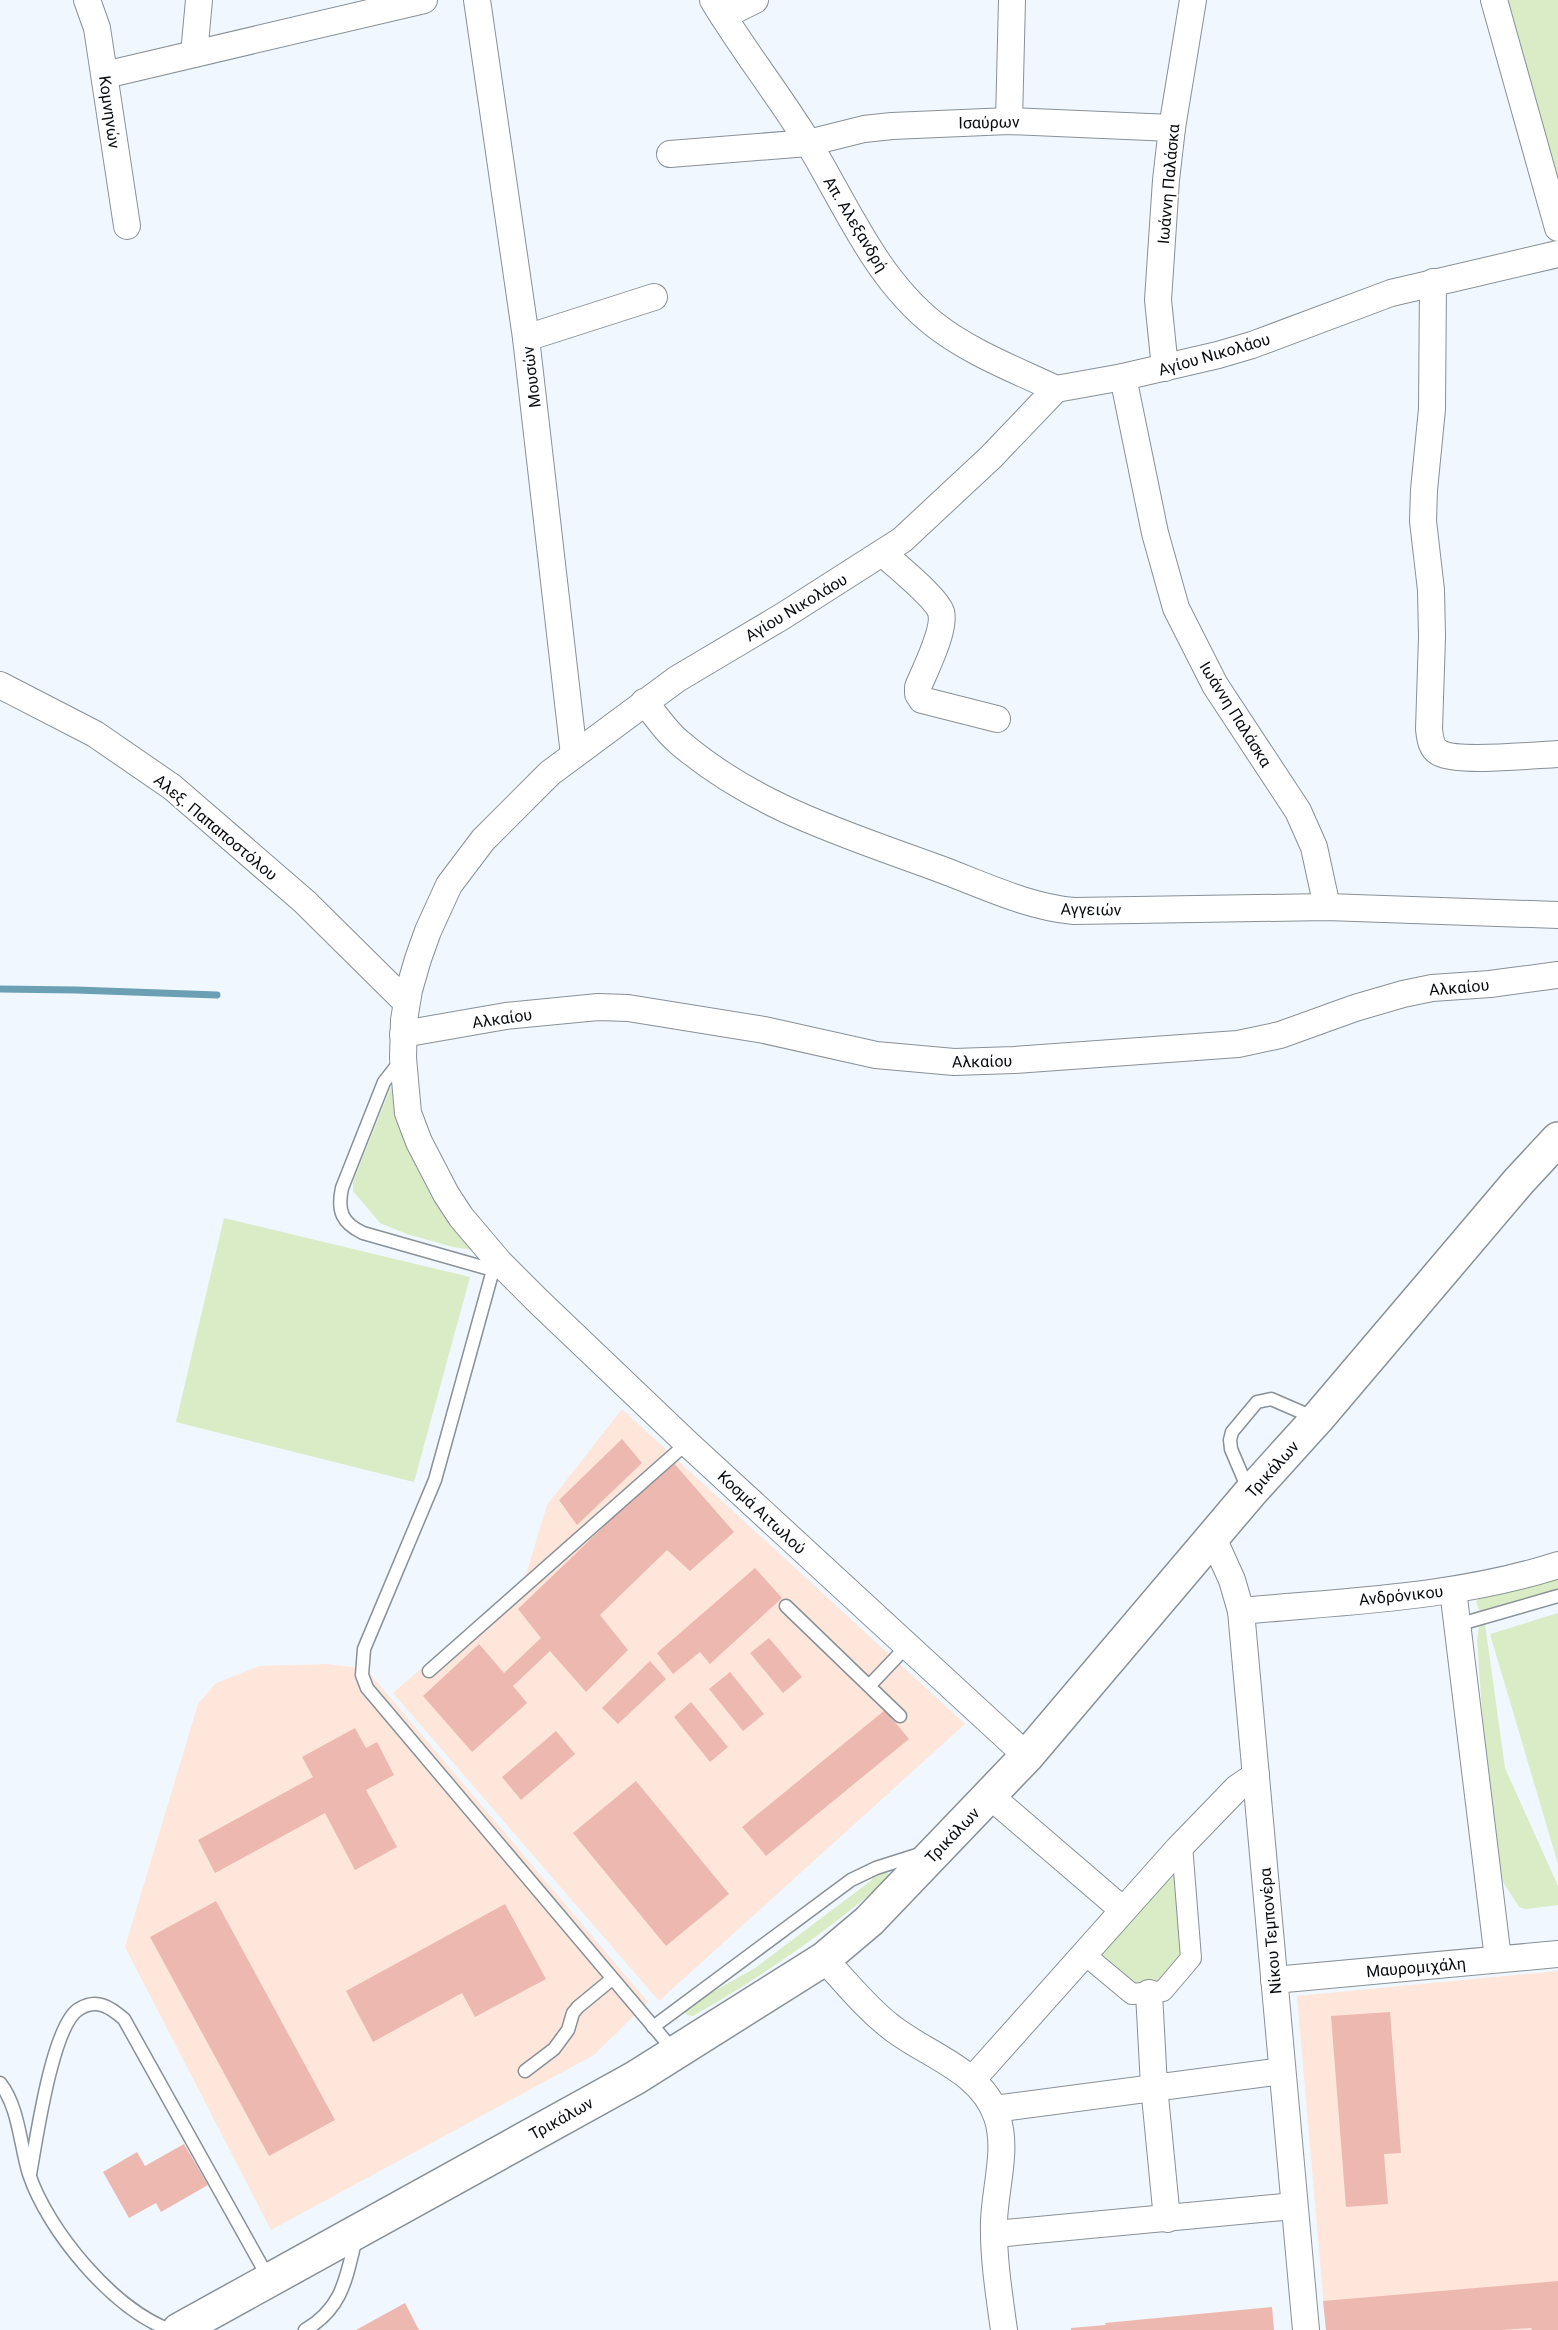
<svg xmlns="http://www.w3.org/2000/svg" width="1558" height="2330" font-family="Roboto,sans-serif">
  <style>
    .education { fill: #fee6db }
    .green { fill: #d9ecc5 }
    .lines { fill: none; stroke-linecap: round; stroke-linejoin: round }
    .stream { stroke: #6b9fb4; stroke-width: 7 }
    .building { fill: #edb8b0 }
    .service-casing { stroke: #889098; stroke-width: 15 }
    .pedestrian-casing { stroke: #889098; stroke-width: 22 }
    .minor-casing { stroke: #889098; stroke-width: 28 }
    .secondary-casing { stroke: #889098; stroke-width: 36 }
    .service { stroke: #fff; stroke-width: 12 }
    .pedestrian { stroke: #fff; stroke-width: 20 }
    .minor { stroke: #fff; stroke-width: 26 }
    .secondary { stroke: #fff; stroke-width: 33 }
    .labels { text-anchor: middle; stroke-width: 4.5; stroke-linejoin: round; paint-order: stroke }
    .street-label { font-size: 16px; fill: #090c0f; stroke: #fff }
  </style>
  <rect width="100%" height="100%" fill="#f0f7fe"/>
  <g class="education">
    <polygon points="622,1409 965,1724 659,2001 393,1693 525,1578 547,1505"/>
    <polygon points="328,1664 366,1669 648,2002 594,2055 271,2230 125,1947 198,1704 216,1683 259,1666"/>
    <polygon points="1558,1971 1558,2330 1326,2330 1297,1996"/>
  </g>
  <g class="green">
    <polygon points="1503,0 1558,0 1558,185"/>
    <polygon points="391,1087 394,1090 473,1250 453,1247 407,1234 380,1223 353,1191 353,1182"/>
    <polygon points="224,1218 470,1277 414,1482 176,1422"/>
    <polygon points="1558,1575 1558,1590 1484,1612 1479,1610 1476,1602 1478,1599"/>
    <polygon points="1558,1613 1558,1864 1490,1634"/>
    <polygon points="1485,1624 1505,1768 1558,1886 1558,1905 1526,1909 1519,1907 1503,1882 1499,1858 1483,1724 1477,1640 1479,1627"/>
    <polygon points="1179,1849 1188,1957 1161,1987 1135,1990 1088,1951"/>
    <path d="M883 1869 891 1876C830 1930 764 1975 693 2016L687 2015 683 2009 755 1968 872 1880V1876Z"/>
  </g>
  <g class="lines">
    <polyline class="stream" points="0,989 76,990 217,995"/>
  </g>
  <g class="building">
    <polygon points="622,1439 642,1463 577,1525 559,1500"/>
    <polygon points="672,1461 734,1532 690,1571 667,1550 600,1615 628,1650 586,1692 550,1651 513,1686 527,1703 472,1752 423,1696 479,1644 504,1673 541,1638 518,1609"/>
    <polygon points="755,1568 782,1598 710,1664 700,1652 673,1674 657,1653"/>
    <polygon points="769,1638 802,1677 783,1693 750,1653"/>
    <polygon points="650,1661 666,1679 618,1724 602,1708"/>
    <polygon points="730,1672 764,1714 743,1731 709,1689"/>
    <polygon points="691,1702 728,1747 710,1762 674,1717"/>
    <polygon points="885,1710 909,1739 766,1856 742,1827"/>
    <polygon points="355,1728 366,1748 377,1742 394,1775 366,1790 397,1847 355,1870 325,1813 215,1873 198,1840 313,1777 302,1757"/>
    <polygon points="556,1731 575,1754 521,1800 502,1777"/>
    <polygon points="636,1781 729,1894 666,1946 573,1833"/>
    <polygon points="216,1901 335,2120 269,2156 150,1937"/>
    <polygon points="505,1904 546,1979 475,2017 462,1993 373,2042 346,1991"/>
    <polygon points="1390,2012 1401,2153 1384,2154 1388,2204 1346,2207 1331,2016"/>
    <polygon points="184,2144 208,2185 161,2212 156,2203 129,2218 103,2172 137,2152 145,2166"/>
    <polygon points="1558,2281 1558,2330 1532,2330 1531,2328 1502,2330 1326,2330 1323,2301"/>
    <polygon points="405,2303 419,2330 356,2330"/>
    <polygon points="1272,2307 1274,2330 1071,2330 1071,2328 1106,2325 1105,2323"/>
  </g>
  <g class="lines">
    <defs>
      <g id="service">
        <path d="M402 1059 384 1082 342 1188C337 1211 342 1223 363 1233L493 1270 499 1264"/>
        <polyline points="493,1270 435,1480 364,1649 362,1675 367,1688 674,2051"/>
        <polyline points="1248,1489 1231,1449 1230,1440 1232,1432 1257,1402 1271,1399 1315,1418"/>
        <polyline points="786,1606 900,1716"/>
        <polyline points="1457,1625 1558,1596"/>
        <polyline points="429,1671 687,1443"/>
        <polyline points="870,1685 907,1646"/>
        <polyline points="653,2027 851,1880 876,1868 920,1854"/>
        <polyline points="525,2071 554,2049 568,2030 573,2013 578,2007 612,1979"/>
        <path d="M0 2083C19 2107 20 2145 29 2174 48 2231 113 2309 170 2330"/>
        <path d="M30 2174C36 2142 52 2025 79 2009 97 1998 110 2007 124 2019L269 2279"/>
        <path d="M305 2330C343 2308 346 2278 356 2238"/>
      </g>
      <polyline id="pedestrian" points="1084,1954 1132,1994 1163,1991 1191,1958 1182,1845"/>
      <g id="minor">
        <polyline points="87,0 97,28 127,226"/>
        <polyline points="477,0 526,338 574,755"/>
        <path d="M713 0C743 50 779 95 809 144 847 207 876 279 935 325 971 353 1016 370 1056 389"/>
        <polyline points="1494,0 1558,228"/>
        <polyline points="723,16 755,0"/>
        <polyline points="194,54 199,0"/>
        <polyline points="105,75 424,0"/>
        <polyline points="1009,121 1012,0"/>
        <polyline points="670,154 808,143 864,129 892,126 1009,121 1172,128"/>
        <path d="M1433 282 1432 409 1424 490 1423 521 1431 590 1432 637 1429 729C1430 738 1431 749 1440 753 1458 763 1535 755 1558 754"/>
        <polyline points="526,338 654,297"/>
        <polyline points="1165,368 1158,300 1166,180 1172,128 1193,0"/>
        <polyline points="1123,377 1155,533 1176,608 1215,685 1298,811 1314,847 1327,907"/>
        <path d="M883 553C896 566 936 597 941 612 946 629 925 670 918 687V694L922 700 997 719"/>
        <polyline points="0,685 95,734 172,787 305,902 406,1002"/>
        <path d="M644 702C656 715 666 732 680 743 756 808 848 835 940 869 983 885 1028 907 1074 911L1327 907 1558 915"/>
        <polyline points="403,1034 506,1016 598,1007 628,1008 764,1030 876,1055 954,1062 1014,1060 1238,1044 1280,1035 1355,1008 1403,994 1432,988 1490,984 1558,975"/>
        <polyline points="1213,1538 1232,1580 1241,1611 1306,2330"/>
        <polyline points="1453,1590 1498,1959"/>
        <path d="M1241 1611C1347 1601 1456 1598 1558 1565"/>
        <polyline points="1027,1756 687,1443 539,1302 500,1263 461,1217 446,1194 419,1142 408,1113 403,1058 404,1020 409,990 418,959 428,931 449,885 483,840 550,773 677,679 783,616 902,540 991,457 1056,389 1123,377 1218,355 1252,345 1391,293 1558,254"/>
        <polyline points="989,1795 1123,1910"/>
        <path d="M824 1959C846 1982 866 2008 891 2027 926 2055 982 2070 997 2117 1008 2149 995 2188 994 2221 993 2257 999 2294 1004 2330"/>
        <polyline points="1274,1980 1558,1954"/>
        <polyline points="1149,1993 1154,2086 1167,2219"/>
        <polyline points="972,2080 1178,1849 1237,1788 1256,1775"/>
        <polyline points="994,2109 1282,2071"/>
        <polyline points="995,2234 1294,2206"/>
      </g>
      <polyline id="secondary" points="179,2330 635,2078 824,1959 869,1921 1027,1756 1250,1493 1317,1419 1519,1181 1558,1139"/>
    </defs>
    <use href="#service" class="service-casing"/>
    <use href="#pedestrian" class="pedestrian-casing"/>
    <use href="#minor" class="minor-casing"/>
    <use href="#secondary" class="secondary-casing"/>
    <use href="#service" class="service"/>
    <use href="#pedestrian" class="pedestrian"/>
    <use href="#minor" class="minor"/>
    <use href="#secondary" class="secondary"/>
  </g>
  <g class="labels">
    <g class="street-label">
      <text transform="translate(110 112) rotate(82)" y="6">Κομνηνών</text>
      <text transform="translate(989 122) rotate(-1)" y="6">Ισαύρων</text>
      <text transform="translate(1168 184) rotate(-85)" y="6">Ιωάννη Παλάσκα</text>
      <text transform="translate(856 224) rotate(59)" y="6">Απ. Αλεξανδρή</text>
      <text transform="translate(1214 354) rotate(-16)" y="6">Αγίου Νικολάου</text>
      <text transform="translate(531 377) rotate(-97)" y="6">Μουσών</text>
      <text transform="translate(796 607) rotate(-31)" y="6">Αγίου Νικολάου</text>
      <text transform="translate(1236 714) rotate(58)" y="6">Ιωάννη Παλάσκα</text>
      <text transform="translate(216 827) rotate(40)" y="6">Αλεξ. Παπαποστόλου</text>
      <text transform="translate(1091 909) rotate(1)" y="6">Αγγειών</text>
      <text transform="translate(1459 987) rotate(-5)" y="6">Αλκαίου</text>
      <text transform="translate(502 1018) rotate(-8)" y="6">Αλκαίου</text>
      <text transform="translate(982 1061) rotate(-1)" y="6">Αλκαίου</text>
      <text transform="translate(1272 1469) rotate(-48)" y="6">Τρικάλων</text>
      <text transform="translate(762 1512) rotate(43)" y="6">Κοσμά Αιτωλού</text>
      <text transform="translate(1401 1595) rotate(-6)" y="6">Ανδρόνικου</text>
      <text transform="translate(952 1835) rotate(-46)" y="6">Τρικάλων</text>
      <text transform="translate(1270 1931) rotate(-95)" y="6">Νίκου Τεμπονέρα</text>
      <text transform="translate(1416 1967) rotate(-5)" y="6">Μαυρομιχάλη</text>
      <text transform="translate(561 2118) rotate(-29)" y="6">Τρικάλων</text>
    </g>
  </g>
</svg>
